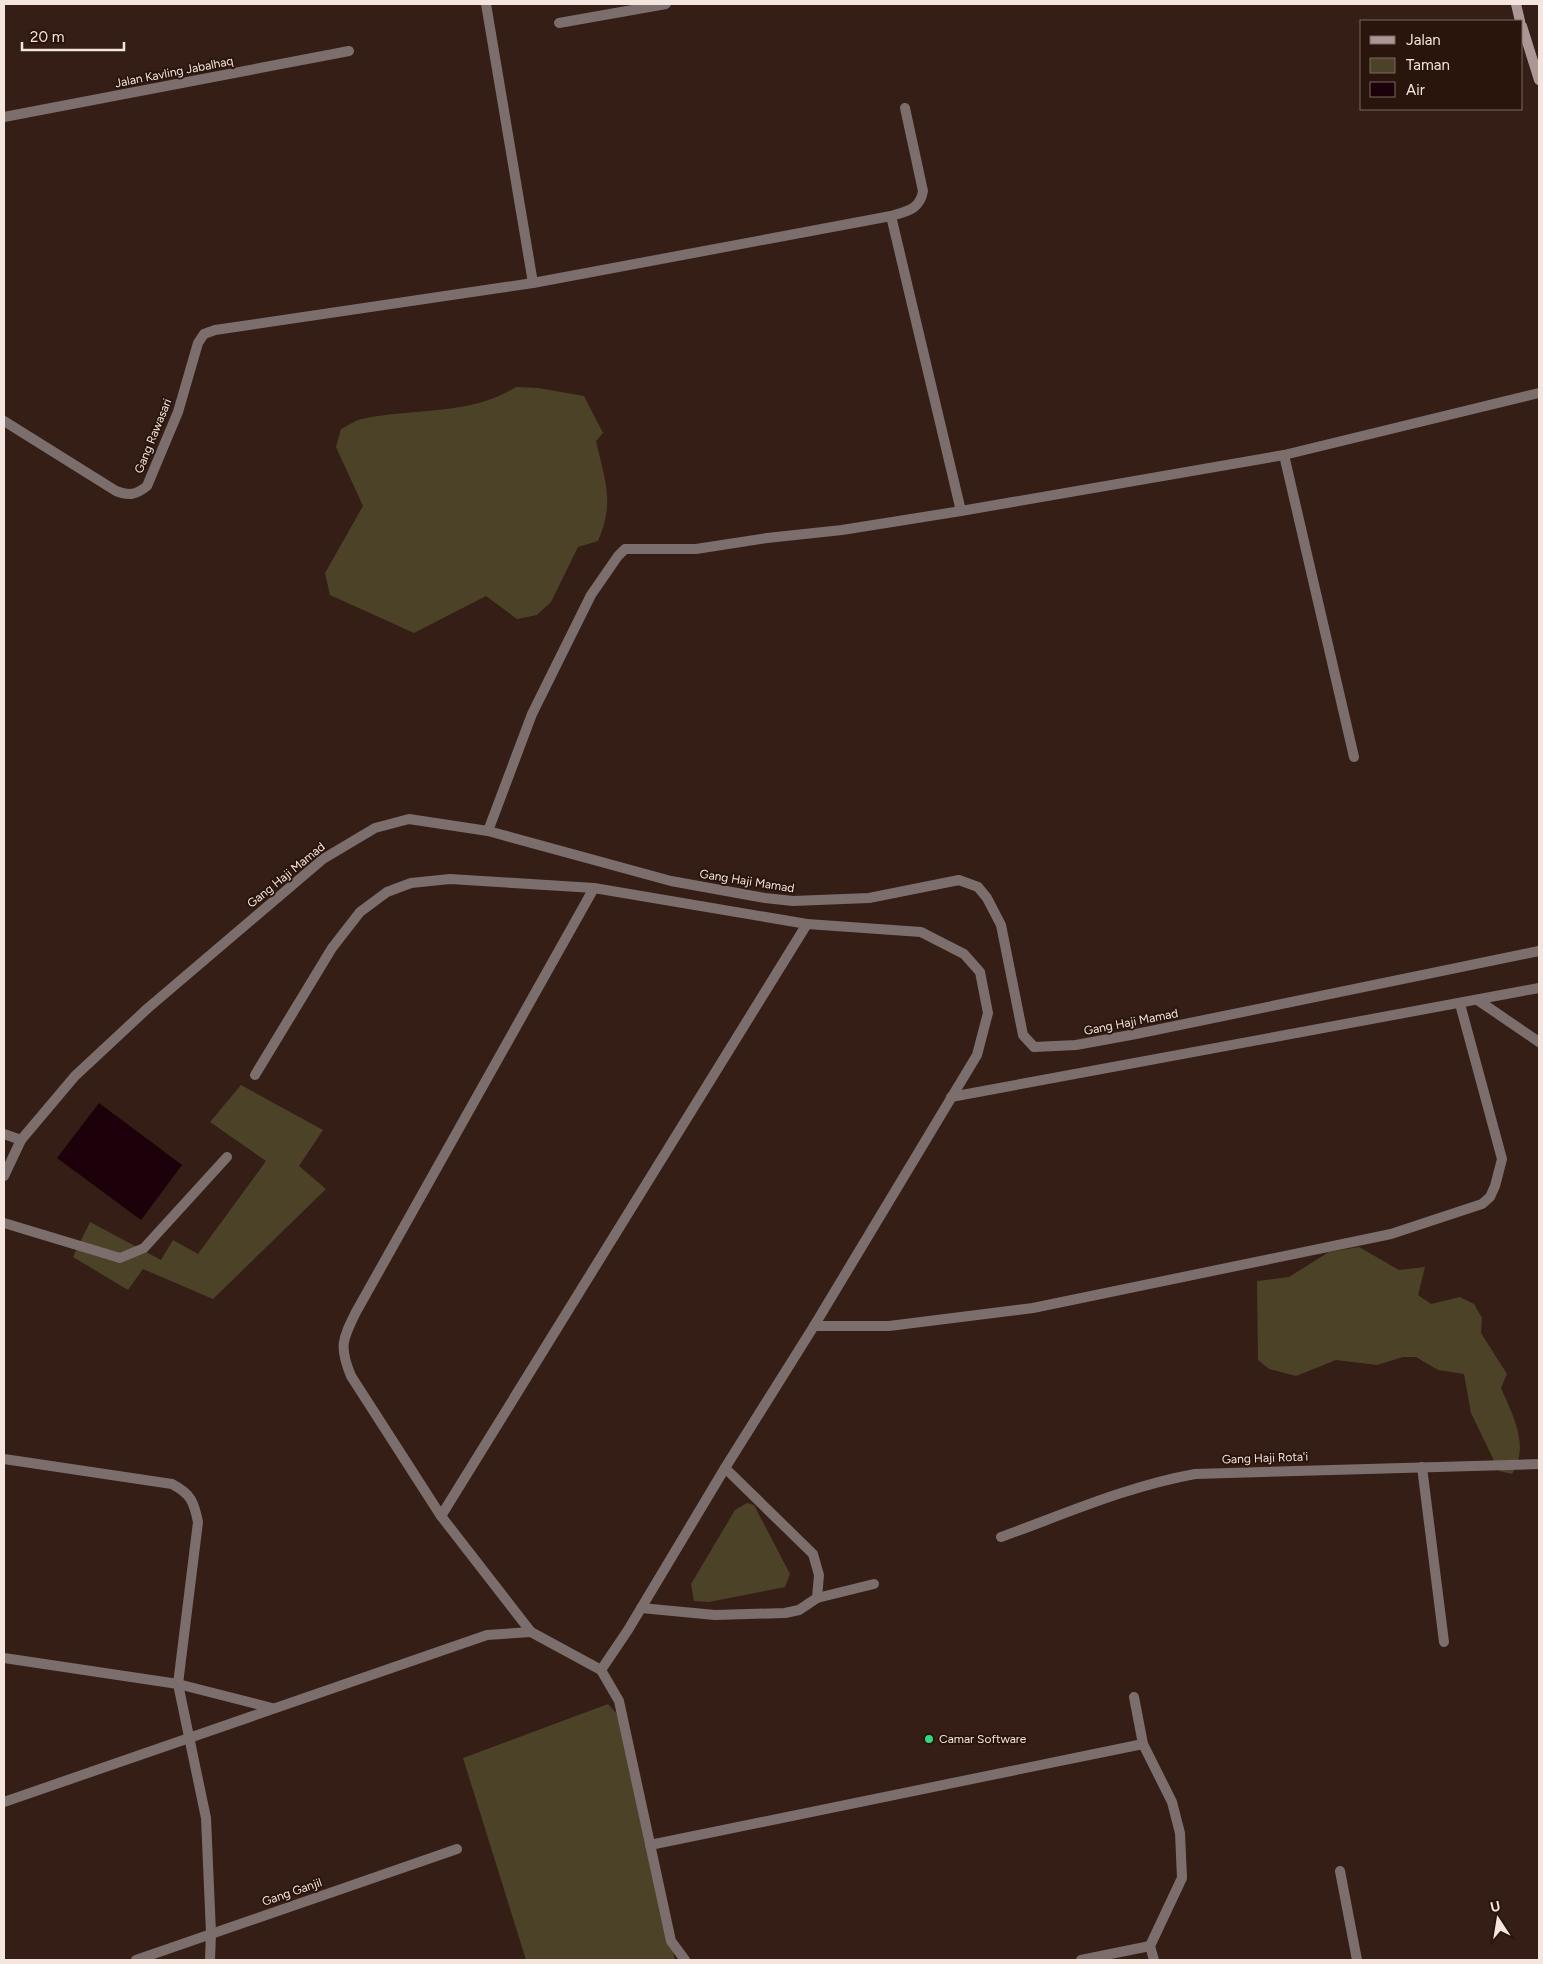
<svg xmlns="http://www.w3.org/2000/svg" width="1543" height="1964" font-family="Figtree,sans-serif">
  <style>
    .green { fill: #4c4228 }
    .water { fill: #1c000a }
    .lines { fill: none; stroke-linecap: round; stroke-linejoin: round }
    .service { stroke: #7b6e6d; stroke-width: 10 }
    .minor { stroke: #7b6e6d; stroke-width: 10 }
    .secondary { stroke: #ad9796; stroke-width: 10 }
    .poi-dot { fill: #32d882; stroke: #2a150c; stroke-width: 2 }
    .labels { text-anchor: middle; stroke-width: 4; stroke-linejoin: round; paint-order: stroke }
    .street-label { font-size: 12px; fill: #f4e5de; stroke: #2a150c }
    .poi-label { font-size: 12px; fill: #f4e5de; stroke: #2a150c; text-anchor: start }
  </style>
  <rect width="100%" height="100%" fill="#351e15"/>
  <g class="green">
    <path d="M516 387 538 388 584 396 603 433 596 441C605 481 615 502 598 541L578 547 551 602 537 615 517 619 486 596 414 633 330 595 325 573 363 506 336 447 341 429C348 426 355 420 362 419 412 408 471 416 516 387Z"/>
    <polygon points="241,1085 323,1130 299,1166 326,1189 213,1299 143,1269 128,1290 73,1257 90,1222 161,1260 173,1240 198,1254 266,1161 210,1122"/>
    <path d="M1359 1247 1399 1270 1425 1267 1418 1295 1431 1304 1460 1297 1474 1304 1482 1318 1481 1333 1507 1374 1501 1388C1513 1416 1530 1445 1512 1474L1499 1471 1471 1413 1464 1374 1438 1370 1416 1357H1403L1377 1365 1336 1360 1296 1376 1269 1369 1258 1360 1257 1281 1289 1277 1329 1252Z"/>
    <polygon points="747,1503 754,1505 790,1574 785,1587 709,1602 694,1601 691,1584 735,1510"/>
    <polygon points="608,1704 619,1716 675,1960 526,1960 463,1758"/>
  </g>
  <polygon class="water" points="99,1103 182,1165 141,1220 57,1158"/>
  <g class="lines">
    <polyline class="service" points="1479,1001 1539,1042"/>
    <g class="minor">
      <polyline points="486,4 533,283"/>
      <polyline points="559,23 666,4"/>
      <polyline points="4,117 349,51"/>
      <path d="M891 216C908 211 920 209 923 191L905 108"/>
      <path d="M4 421 116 491C129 496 136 495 147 486L178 412 198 343 204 334 215 330 533 283 891 216 961 511"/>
      <polyline points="1284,455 1354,757"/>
      <polyline points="488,831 532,714 591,595 618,556 625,549 696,549 767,538 842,530 961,511 1284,455 1539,393"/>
      <path d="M594 888 356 1312C342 1340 339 1347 351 1376L441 1516 531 1632 601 1670 619 1701 671 1941 685 1960"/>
      <polyline points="255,1075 332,948 360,912 387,892 411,883 450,879 594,888 807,924 921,932 964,954 980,972 988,1013 977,1055 814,1326 725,1468 628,1630 601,1670"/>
      <polyline points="951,1097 1539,988"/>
      <polyline points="4,1134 21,1140"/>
      <polyline points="4,1176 21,1140 75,1076 148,1008 323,859 375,828 409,819 488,831 671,881 765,898 793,901 869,898 959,880 978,887 987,898 1001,925 1023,1035 1034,1047 1076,1045 1136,1034 1539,951"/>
      <polyline points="4,1223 120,1258 144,1248 227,1157"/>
      <polyline points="814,1326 889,1326 1033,1308 1391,1234 1482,1204 1490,1197 1495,1186 1502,1159 1460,1004"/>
      <path d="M4 1459 172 1484C191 1494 194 1502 198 1522L178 1684 206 1818 211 1933 210 1960"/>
      <polyline points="1422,1467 1444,1642"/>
      <polyline points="441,1516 807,924"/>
      <path d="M1001 1537C1065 1514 1128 1486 1195 1474L1539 1464"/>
      <polyline points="817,1598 874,1584"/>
      <polyline points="641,1608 715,1615 785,1613 799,1610 817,1598 819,1575 813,1554 725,1468"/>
      <polyline points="4,1658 178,1684 272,1708"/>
      <polyline points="1134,1697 1143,1744 1172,1802 1180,1833 1182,1878 1150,1946 1154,1960"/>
      <polyline points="4,1802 487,1635 531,1632"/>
      <polyline points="650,1845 1143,1744"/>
      <polyline points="1340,1871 1357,1960"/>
      <polyline points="136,1960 457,1849"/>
      <polyline points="1081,1960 1150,1946"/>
    </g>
    <g class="secondary">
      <polyline points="1516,4 1520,21"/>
      <polyline points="1522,26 1539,80"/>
    </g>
  </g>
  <circle class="poi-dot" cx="929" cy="1739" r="5"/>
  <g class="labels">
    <g class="street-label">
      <text transform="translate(174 72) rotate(-11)" y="4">Jalan Kavling Jabalhaq</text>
      <text transform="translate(153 436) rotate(-68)" y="4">Gang Rawasari</text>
      <text transform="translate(286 875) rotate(-39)" y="4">Gang Haji Mamad</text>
      <text transform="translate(747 881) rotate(9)" y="4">Gang Haji Mamad</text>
      <text transform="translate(1131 1022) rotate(-11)" y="4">Gang Haji Mamad</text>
      <text transform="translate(1265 1458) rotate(-2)" y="4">Gang Haji Rota'i</text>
      <text transform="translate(292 1892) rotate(-19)" y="4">Gang Ganjil</text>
    </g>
    <g class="poi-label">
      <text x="939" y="1743">Camar Software</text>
    </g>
  </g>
  <rect width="1543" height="1964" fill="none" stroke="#f4e5de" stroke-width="10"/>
  <rect x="1360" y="20" width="162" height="90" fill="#2a150c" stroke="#7b6860"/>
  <rect x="1370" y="36" width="25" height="8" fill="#ad9796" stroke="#7b6860"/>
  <text x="1406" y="45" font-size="15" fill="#f4e5de">Jalan</text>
  <rect x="1370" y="58" width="25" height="15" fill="#4c4228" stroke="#7b6860"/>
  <text x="1406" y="70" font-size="15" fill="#f4e5de">Taman</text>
  <rect x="1370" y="82" width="25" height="15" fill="#1c000a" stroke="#7b6860"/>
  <text x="1406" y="95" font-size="15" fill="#f4e5de">Air</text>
  <g transform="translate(1498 1919) rotate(348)" stroke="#2a150c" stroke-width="4" paint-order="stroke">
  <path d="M0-4L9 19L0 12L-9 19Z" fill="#f4e5de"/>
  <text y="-8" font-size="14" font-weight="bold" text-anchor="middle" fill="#f4e5de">U</text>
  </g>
  <path d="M22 42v8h102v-8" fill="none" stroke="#f4e5de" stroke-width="2.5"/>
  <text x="30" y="42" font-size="15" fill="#f4e5de" stroke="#2a150c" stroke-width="4" paint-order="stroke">20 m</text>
</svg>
